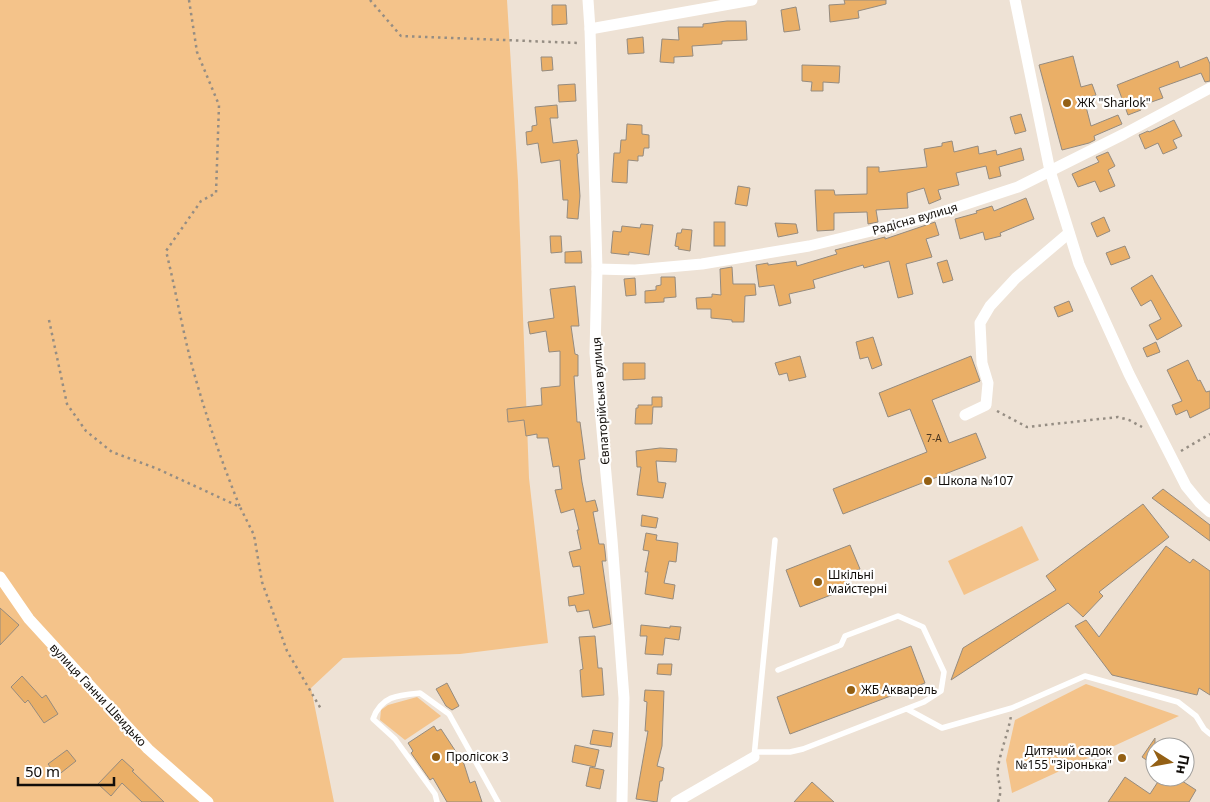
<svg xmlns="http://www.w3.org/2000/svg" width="1210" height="802" font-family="'Noto Sans',sans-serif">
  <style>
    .green { fill: #f4c38a }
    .building { fill: #eaaf67; stroke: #958b7f }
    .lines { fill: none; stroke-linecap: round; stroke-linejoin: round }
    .path { stroke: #958d83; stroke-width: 2.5; stroke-dasharray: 2.5 4; stroke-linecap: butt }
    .service { stroke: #fff; stroke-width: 5.5 }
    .minor { stroke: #fff; stroke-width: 11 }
    .poi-dot { fill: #946014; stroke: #fff; stroke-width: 2 }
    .labels { text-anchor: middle; stroke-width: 4.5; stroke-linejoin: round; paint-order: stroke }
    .number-label { font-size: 10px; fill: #483621 }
    .poi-label { font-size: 12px; fill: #120e0a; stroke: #fff; text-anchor: start }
    .street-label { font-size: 12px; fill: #120e0a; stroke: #fff }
  </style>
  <rect width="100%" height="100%" fill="#eee2d5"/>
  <g class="green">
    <polygon points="0,0 507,0 518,181 529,478 548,643 460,654 343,658 311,688 334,802 0,802"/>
    <polygon points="1022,526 1039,560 964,595 948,561"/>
    <polygon points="1086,684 1179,716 1012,793 1006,760 1015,720"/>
    <polygon points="417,697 441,716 405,740 380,720 381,710 388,705"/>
  </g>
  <g class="building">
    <polygon points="844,0 886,0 886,4 858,11 859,18 830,22 829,5 845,4"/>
    <polygon points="552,5 566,5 567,24 552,25"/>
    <polygon points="796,7 800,30 784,32 781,10"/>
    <polygon points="727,21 746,21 747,40 722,41 722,44 692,46 693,56 674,57 674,63 660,62 662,39 679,40 678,27 703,27 703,24"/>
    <polygon points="643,37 644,53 628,54 627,39"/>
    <polygon points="1073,56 1081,87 1092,84 1096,95 1084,99 1091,126 1118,115 1122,124 1094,136 1095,140 1089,143 1062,150 1039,65"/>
    <polygon points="541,57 552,57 553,70 542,71"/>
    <polygon points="1207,57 1210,64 1210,81 1205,82 1201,73 1159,88 1163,98 1140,106 1141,110 1128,115 1117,85 1178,61 1180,68"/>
    <polygon points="802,65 840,66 839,83 823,82 823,91 811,91 812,82 802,81"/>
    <polygon points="575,84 576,101 559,102 558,85"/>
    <polygon points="557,105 558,118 550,118 553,143 577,140 579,153 577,154 580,196 578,219 567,218 568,200 563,200 560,160 541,163 538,143 527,145 526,132 532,131 532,126 537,125 535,107"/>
    <polygon points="1021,114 1026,131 1015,134 1010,117"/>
    <polygon points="1174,120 1182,136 1173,140 1177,148 1163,154 1158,143 1145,149 1139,135 1148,131 1149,132"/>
    <polygon points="627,124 642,125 642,134 649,135 649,148 644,148 643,156 638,156 638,161 628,160 627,183 612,182 614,153 620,153 621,140 626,140"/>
    <polygon points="952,141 954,152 978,146 979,154 996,150 997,155 1021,148 1024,160 999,167 1001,176 989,179 986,166 956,173 959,185 938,190 941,199 929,204 924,188 907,193 908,208 876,210 878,222 868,224 867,212 834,213 834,230 817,231 815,190 834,190 835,195 867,194 867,167 879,167 879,172 927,167 924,149 942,146 942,143"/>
    <polygon points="1108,152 1115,166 1108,170 1115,186 1100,192 1095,181 1078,187 1072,174 1099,162 1096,157"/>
    <polygon points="738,186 750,188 747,206 735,204"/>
    <polygon points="1026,198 1034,219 1000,233 1001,236 985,240 983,232 960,239 955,219 977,213 976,211 992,206 994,211"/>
    <polygon points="1104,217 1110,231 1097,237 1091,223"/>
    <rect x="714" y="222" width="11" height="24"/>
    <polygon points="935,222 939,235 926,239 932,257 906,264 913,294 898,298 889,261 864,268 863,265 813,280 815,288 789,294 791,303 779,306 774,285 759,287 756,265 768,263 768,265 796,261 797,266 837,254 835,250 885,237 885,239"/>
    <polygon points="775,223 796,224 798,233 778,237"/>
    <polygon points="641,224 653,225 649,255 629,252 629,255 611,253 613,231 621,232 622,226 640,228"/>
    <polygon points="682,229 692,230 690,251 678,249 679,247 675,246 677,233 681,233"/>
    <polygon points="550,236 561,236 562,252 551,253"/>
    <polygon points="1125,246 1130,258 1111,265 1106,253"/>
    <polygon points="581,251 582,263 565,263 565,252"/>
    <polygon points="947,260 953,280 943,283 937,263"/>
    <polygon points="732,267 733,284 755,284 756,295 745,296 744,322 732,322 732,320 711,318 711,309 697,309 696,298 712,297 712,294 721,295 720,269"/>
    <polygon points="1152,275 1182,326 1157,340 1149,325 1161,319 1151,300 1141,306 1131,288"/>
    <polygon points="661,277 675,277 676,297 664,298 664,302 645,303 645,291 656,290 656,286 661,285"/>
    <polygon points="635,278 636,295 626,296 624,279"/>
    <polygon points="575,286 579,326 571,326 575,354 578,355 578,376 574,376 577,422 580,422 585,459 579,460 582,482 586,502 595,500 598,511 593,512 599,544 604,544 605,551 606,561 602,561 611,624 593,628 589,610 577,612 575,605 569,606 568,597 584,594 580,566 573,567 569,552 581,549 577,530 579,530 574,509 561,513 555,490 562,489 559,466 553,467 548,438 537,438 537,434 526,436 524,420 508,422 507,409 542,405 541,388 560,386 560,351 549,352 546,331 530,334 528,322 554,318 550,289"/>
    <polygon points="1069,301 1073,311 1058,317 1054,307"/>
    <polygon points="873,337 882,365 872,369 868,357 860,359 856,342"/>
    <polygon points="1156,342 1160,352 1147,357 1143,348"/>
    <polygon points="800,356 806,377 789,381 787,373 779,375 775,363"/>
    <polygon points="971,356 980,381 932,400 949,443 976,433 986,458 843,514 833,489 927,452 910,409 888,417 879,393"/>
    <polygon points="1188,360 1198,381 1200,380 1206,392 1210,391 1210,408 1190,418 1187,410 1176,415 1172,405 1182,401 1167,370"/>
    <polygon points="623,363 645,363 645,379 623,380"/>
    <polygon points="652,397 662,397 662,407 653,407 652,424 635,424 636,408 638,408 638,405 652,405"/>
    <polygon points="660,448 677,449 676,462 656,461 658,482 666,483 663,498 637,495 641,467 637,467 636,451"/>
    <polygon points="1163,489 1210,525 1210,541 1152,498"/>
    <polygon points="1143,504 1169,537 1099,592 1103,596 1083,617 1068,603 951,680 963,648 1056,590 1046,576"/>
    <polygon points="642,515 658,518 656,528 641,526"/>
    <polygon points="646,533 657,535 656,540 678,543 676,562 669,561 664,583 675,585 673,599 645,594 648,572 645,572 649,551 643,550"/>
    <polygon points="850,545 860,569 844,576 849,588 800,607 786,570"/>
    <polygon points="1166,546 1190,563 1193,559 1210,571 1210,695 1199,688 1197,695 1112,675 1075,626 1086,620 1099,637"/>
    <polygon points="0,608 19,625 0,645"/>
    <polygon points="641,625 670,628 670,626 681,627 679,640 665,638 663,655 645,654 647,636 640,636"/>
    <polygon points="595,636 598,668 602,668 604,695 582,697 580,670 583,669 579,637"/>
    <polygon points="911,646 925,683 790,734 777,697"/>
    <polygon points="658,664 672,664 671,675 657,674"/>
    <polygon points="22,676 42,698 46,695 58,714 44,723 28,700 25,703 11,687"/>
    <polygon points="447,683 459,706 452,710 446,706 436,689"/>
    <polygon points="645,690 664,691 662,746 657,766 664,768 662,781 660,781 657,802 636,799 648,731 645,731 647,702 644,701"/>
    <polygon points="434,726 437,731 441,729 464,764 470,783 475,781 482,802 447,802 433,778 430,780 411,753 413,751 408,743"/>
    <polygon points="593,730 613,733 611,747 590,744"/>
    <polygon points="1155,738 1155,766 1142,757"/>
    <polygon points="575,745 599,750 595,767 572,762"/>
    <polygon points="67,750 76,761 57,776 48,764"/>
    <polygon points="122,759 134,770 132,771 164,802 142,802 122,783 111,796 98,784"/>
    <polygon points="590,767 604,770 600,789 586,786"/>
    <polygon points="1125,777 1150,794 1161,777 1176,777 1196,790 1189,802 1108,802"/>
    <polygon points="812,782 834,802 794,802"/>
  </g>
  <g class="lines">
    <g class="path">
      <path d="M189 0 197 52 219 105 216 193 201 201 166 251C176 291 183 334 194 373 207 419 222 463 240 507"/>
      <polyline points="370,0 401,36 579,43"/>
      <polyline points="49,320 67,404 86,431 112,452 158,469 240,507 254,535 262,582 287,651 321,709"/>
      <polyline points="997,411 1027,427 1118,417 1129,420 1142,427"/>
      <polyline points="1181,451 1210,434"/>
      <path d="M998 802C1004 786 996 782 998 767 1001 750 1008 733 1011 716"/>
    </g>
    <g class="service">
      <polyline points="907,709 942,728 1012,708 1085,676 1178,702 1196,716 1204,729 1210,734"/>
      <polyline points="754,757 758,752 790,752 803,749 924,702 941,691 944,672 923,627 898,616 845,636 841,645 778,670"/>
      <polyline points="754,757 775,540"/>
      <path d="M437 802 435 794 395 739 373 719C381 696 398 695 420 693L449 714 498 802"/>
    </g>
    <g class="minor">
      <polyline points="588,0 590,29 597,269 595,353 612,540 624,698 622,802"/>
      <polyline points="1015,0 1050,171 1079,264 1129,374 1186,486 1200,503 1210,512"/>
      <polyline points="590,29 752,0"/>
      <polyline points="597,269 635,270 702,264 809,246 921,219 1018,187 1124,134 1210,88"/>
      <polyline points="965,415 986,405 988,383 982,363 980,323 990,306 1016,278 1069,233"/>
      <polyline points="0,577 29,619 148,749 208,802"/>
      <polyline points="676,802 754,757"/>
    </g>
  </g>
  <g class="poi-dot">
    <circle cx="1067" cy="103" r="5"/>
    <circle cx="928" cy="481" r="5"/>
    <circle cx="818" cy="582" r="5"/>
    <circle cx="851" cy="690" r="5"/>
    <circle cx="436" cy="757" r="5"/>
    <circle cx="1122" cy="758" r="5"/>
  </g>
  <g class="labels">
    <g class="number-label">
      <text x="934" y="442">7-А</text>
    </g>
    <g class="poi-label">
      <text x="1077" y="107">ЖК "Sharlok"</text>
      <text x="938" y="485">Школа №107</text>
      <text x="828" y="579">Шкільні<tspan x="828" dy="14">майстерні</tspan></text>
      <text x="861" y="694">ЖБ Акварель</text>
      <text x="1112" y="755" text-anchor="end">Дитячий садок<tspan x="1112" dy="14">№155 "Зіронька"</tspan></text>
      <text x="446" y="761">Пролісок 3</text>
    </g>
    <g class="street-label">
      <text transform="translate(915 219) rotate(-16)" y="4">Радісна вулиця</text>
      <text transform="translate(601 401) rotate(-94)" y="4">Євпаторійська вулиця</text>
      <text transform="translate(98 695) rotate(47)" y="4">вулиця Ганни Швидько</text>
    </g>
  </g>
  <g transform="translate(1170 762) rotate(101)"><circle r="24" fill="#ffffff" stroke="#a09f9d"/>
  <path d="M0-4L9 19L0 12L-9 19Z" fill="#946014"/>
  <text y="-8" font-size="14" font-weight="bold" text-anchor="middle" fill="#120e0a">Пн</text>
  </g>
  <path d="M18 777v8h96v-8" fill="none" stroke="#120e0a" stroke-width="2.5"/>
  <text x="25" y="777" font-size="15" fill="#120e0a" stroke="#ffffff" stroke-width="4" paint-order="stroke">50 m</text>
</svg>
